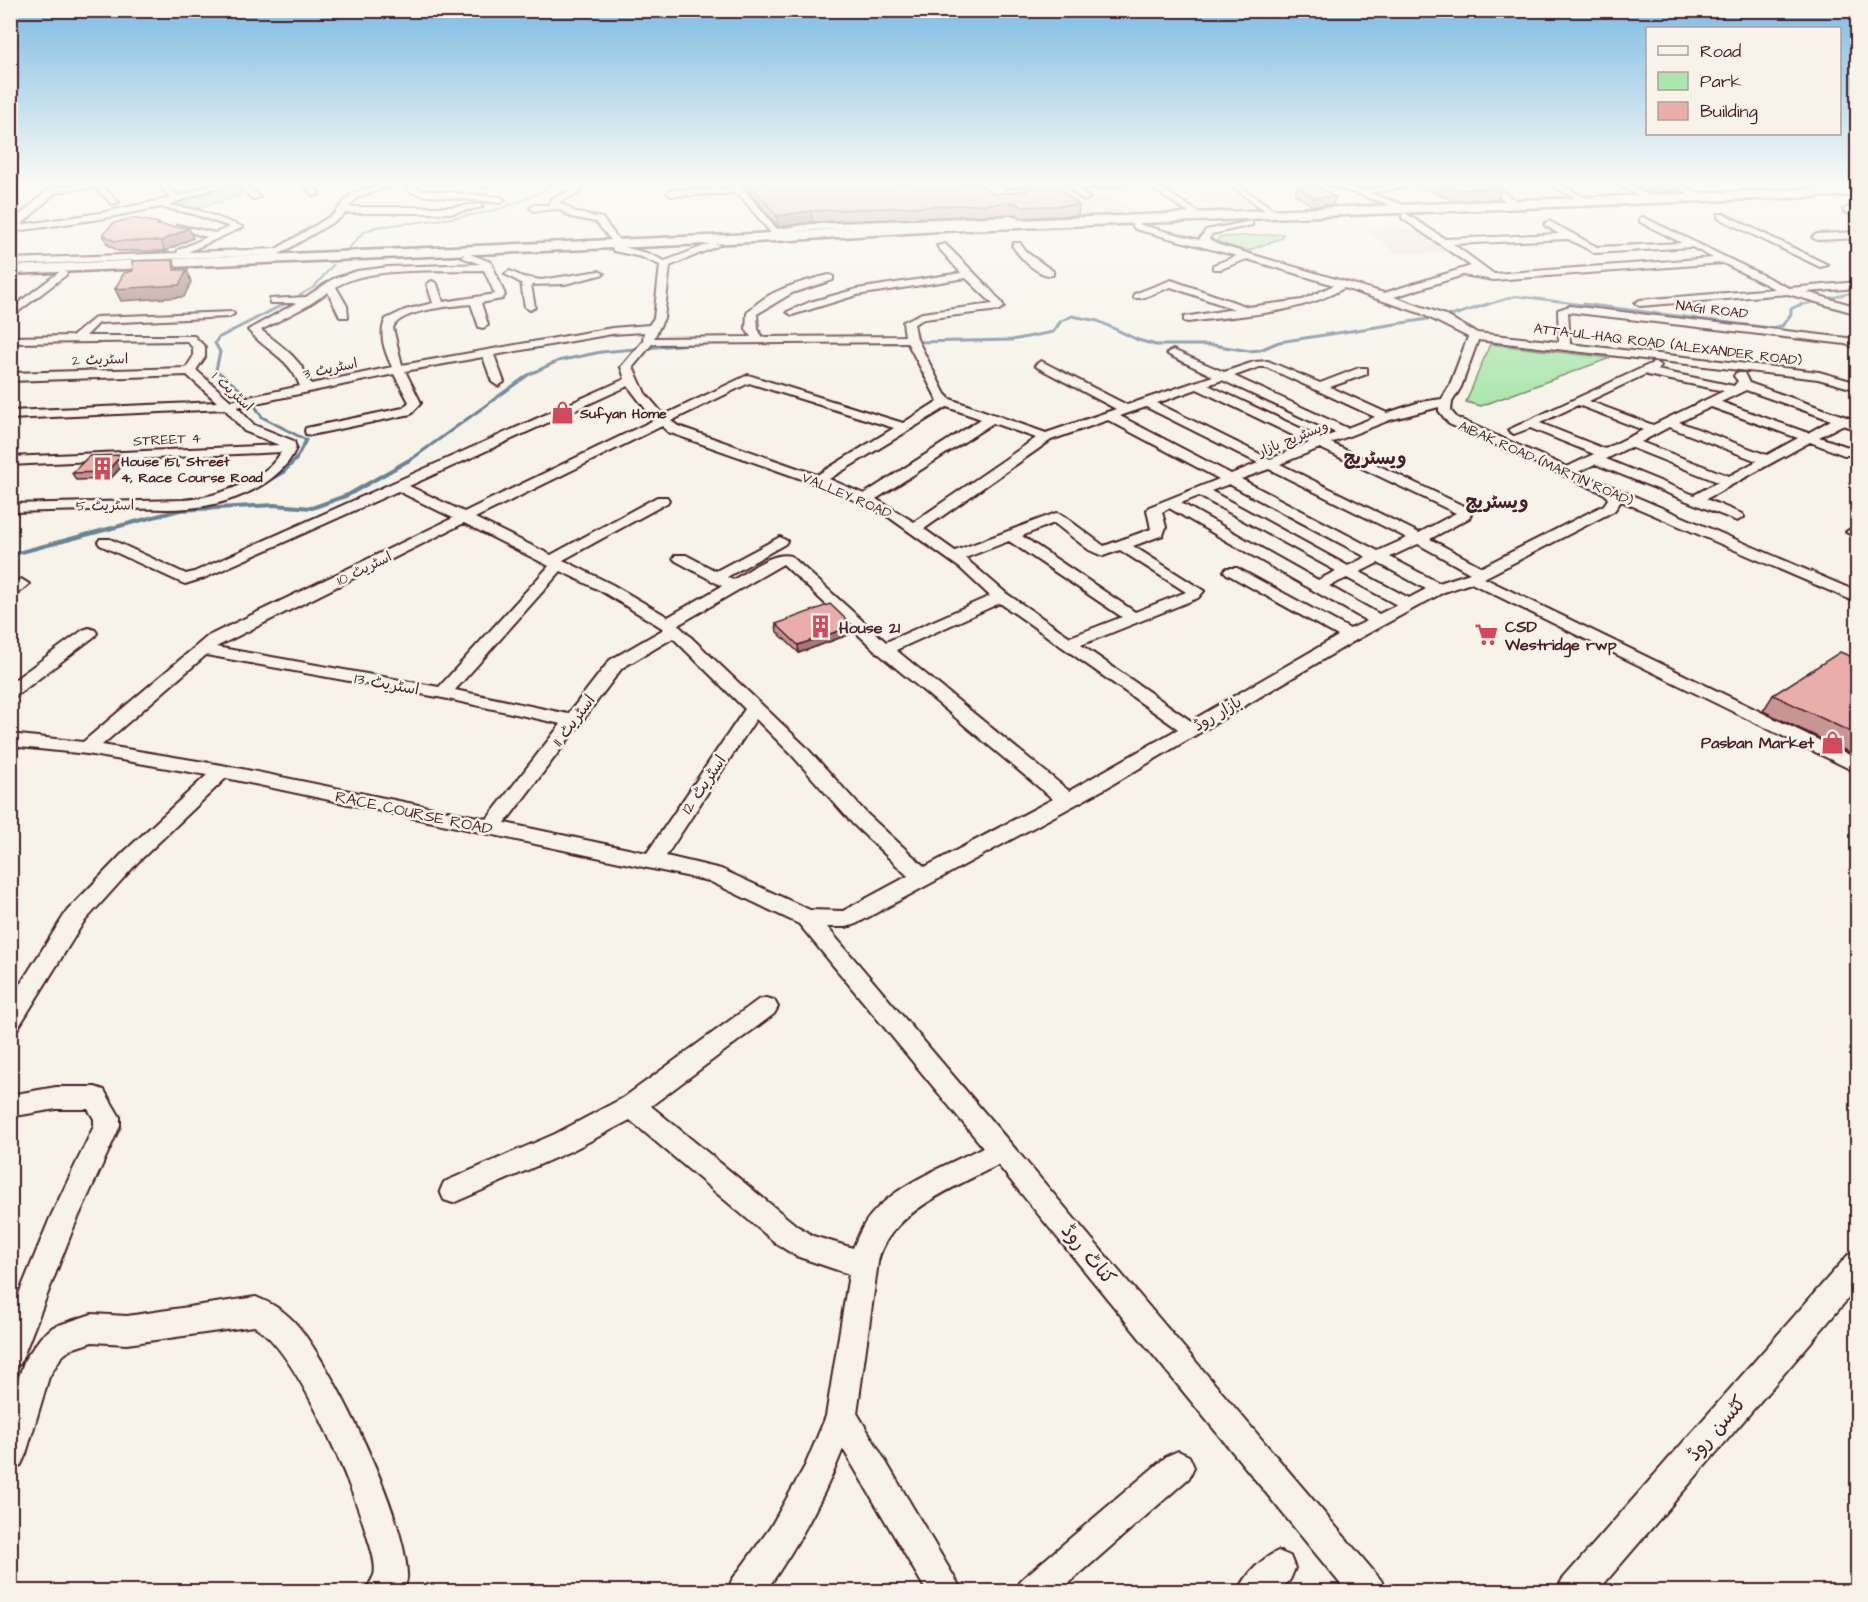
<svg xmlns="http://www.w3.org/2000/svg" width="1868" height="1602" font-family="'Architects Daughter','Playpen Sans Arabic',sans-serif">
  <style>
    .built { fill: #f3ded5 }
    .green { fill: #aae6ad; stroke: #7a826c; stroke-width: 1.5 }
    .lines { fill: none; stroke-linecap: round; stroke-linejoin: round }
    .stream-far2 { stroke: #698496; stroke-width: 2 }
    .stream-far1 { stroke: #698496; stroke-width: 3 }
    .stream { stroke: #698496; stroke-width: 4 }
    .minor-casing { stroke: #4a1f2b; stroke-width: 4 }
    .highway-casing { stroke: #4a1f2b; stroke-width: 5 }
    .minor { fill: #f7f3e8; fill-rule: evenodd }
    .highway { fill: #f7f3e8; fill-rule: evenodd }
    .wall { fill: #c89692; stroke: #4a1f2b; stroke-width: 1.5 }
    .shaded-wall { fill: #a37a77; stroke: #4a1f2b; stroke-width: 1.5 }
    .building { fill: #e9aeaa; stroke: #4a1f2b; stroke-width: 1.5 }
    .labels { text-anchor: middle; stroke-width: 5; stroke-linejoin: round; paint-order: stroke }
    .far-street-label { font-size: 14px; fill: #4a1f2b; stroke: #f7f3e8 }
    .far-poi-label { font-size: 14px; font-weight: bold; fill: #4a1f2b; stroke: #f7f3e8; text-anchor: start }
    .poi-label { font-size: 16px; font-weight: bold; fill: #4a1f2b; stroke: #f7f3e8; text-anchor: start }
    .street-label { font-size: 16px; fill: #4a1f2b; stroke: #f7f3e8 }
    .far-district-label { font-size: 18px; font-weight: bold; fill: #4a1f2b; stroke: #f7f3e8 }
    .near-street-label { font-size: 20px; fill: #4a1f2b; stroke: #f7f3e8 }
  </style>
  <rect width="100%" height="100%" fill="#f7f3e8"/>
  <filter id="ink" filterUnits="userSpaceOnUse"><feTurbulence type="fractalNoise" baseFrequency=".0167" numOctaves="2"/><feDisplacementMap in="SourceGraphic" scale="12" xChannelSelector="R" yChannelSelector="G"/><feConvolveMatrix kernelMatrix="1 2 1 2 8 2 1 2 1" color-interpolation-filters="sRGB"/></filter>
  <g filter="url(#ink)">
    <g class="built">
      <polygon points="1232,186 1271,213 1221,215 1201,200 1194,188"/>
      <polygon points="1110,196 1138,214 1085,215 1066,200"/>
      <polygon points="1402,229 1414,230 1447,253 1397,254 1368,230"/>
    </g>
    <g class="green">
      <polygon points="229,183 241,195 191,211 167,205"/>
      <polygon points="1283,234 1282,238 1247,251 1217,242 1219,237"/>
      <polygon points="1490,344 1610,358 1481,406 1466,402"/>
    </g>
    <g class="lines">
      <g class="stream-far2">
        <path d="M346 251 364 232 376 227C432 219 508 219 553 183"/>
        <polyline points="281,306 314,287 333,265"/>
        <polyline points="1483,306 1516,296 1595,306"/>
        <polyline points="1798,306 1858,291"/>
      </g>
      <g class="stream-far1">
        <polyline points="284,304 218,338 215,343 220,352 216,370 250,398 262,417 306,440 295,461"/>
        <polyline points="1583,304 1770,328 1782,326 1791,314 1791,309 1801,304"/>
        <polyline points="915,342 1012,340 1053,332 1061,321 1072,316 1098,321 1138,340 1156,345 1213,345 1249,351 1260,350 1279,342 1454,315 1488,304"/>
        <polyline points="409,461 528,375 558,361 601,352 690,344"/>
      </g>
      <g class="stream">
        <polyline points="262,484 283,472 296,459"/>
        <polyline points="216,504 244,494"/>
        <polyline points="10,555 180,510 274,505 312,508 348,495 411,459"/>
      </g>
      <defs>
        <g id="minor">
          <polygon points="88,183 99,183 119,202 112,204 94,187 56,192 21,225 100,213 171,198 156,183 164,183 179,196 218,183 229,183 168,205 198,210 243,227 188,252 276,249 334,214 352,193 387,183 399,183 358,197 349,207 453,207 479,204 483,207 453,213 345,213 340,218 266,262 261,259 265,255 10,265 10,259 177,253 178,250 207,237 178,229 178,225 215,233 230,227 193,214 160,207 100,219 10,232 10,224 50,188"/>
          <polygon points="234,183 243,183 260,197 253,199"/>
          <polygon points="302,183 310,183 320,194 313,196"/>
          <polygon points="405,183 413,183 415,187 422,190 501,197 505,200 501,203 421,195 409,191"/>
          <polygon points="469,183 489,183 490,184 486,187"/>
          <path d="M577 183H585L579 193 559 202 577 213 602 218 622 244 619 246 647 253 665 261 712 243 720 245 670 266 664 318 654 338 751 337 746 329 747 313C767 290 801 282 829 275L833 276V280L792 293 757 314 758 329 762 337 905 336 903 322 922 313 993 304 966 278 857 295 792 315 787 312 810 302 857 289 961 273 937 246 945 244C955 254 1003 300 1004 307L999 310 924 319 914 324 917 339 945 394 950 399 1046 433 1116 409 1037 367 1035 365 1041 361 1127 405 1213 376 1169 355 1167 353 1173 350 1224 372 1254 362 1268 361 1320 383 1359 368H1367V374L1330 387 1387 413 1420 402 1442 399 1449 387 1468 337 1420 313 1344 288C1297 315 1240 315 1188 322L1184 321V317L1234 309 1171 287 1142 298H1134V294L1171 280 1248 307 1302 300 1334 285 1247 259 1221 269H1213V265L1237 256 1135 229 1130 222 1135 219 1141 225 1199 240 1206 230 1252 221V225L1212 234 1209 239 1219 245 1384 293 1471 266 1402 218V214L1405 213 1445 239 1559 234 1546 226 1544 224 1549 221 1597 247 1682 243 1640 222V218L1643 217 1789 288 1858 282V288L1806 292 1858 307V314L1788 294 1640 306 1635 303 1640 300 1775 289 1723 263 1494 280 1463 275 1394 297 1445 315 1477 333 1559 342 1558 310 1570 306 1847 338 1858 341V348L1845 344 1568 312 1570 344 1819 372 1858 383V390L1818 379 1478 340 1461 387 1452 402 1451 411 1457 418 1567 467 1594 454 1530 428 1514 434 1508 430 1655 362 1661 366 1657 370 1734 386 1738 381 1734 376 1736 373H1744L1749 383 1858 421V430L1842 425 1819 437 1854 449 1856 452 1854 455H1844L1810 442 1706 499 1742 514 1744 517 1737 521 1595 464 1578 472 1858 592V603L1621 501 1614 511 1484 578 1858 759V773L1471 583 1444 592 1356 640 1106 788 854 925 846 927H827L1381 1580 1386 1592H1347L998 1165C957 1186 888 1213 878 1262L857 1413 963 1592H927L843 1449C823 1500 797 1547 765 1592H727L732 1580 770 1528 805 1466 826 1416 849 1274 796 1256 777 1244 630 1120 573 1150 453 1203 444 1200 440 1191 444 1182 555 1134 623 1098 758 1000 766 998 774 1000 778 1007 774 1014 651 1106 797 1226 813 1236 853 1248C858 1237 862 1225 871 1215 898 1183 946 1166 983 1147L799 924 709 881 226 778 138 862 83 923 18 1028 10 1030V1000L67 911 124 852 207 775 87 754 10 746V734L83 742 208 636 453 518 398 491 204 578 185 584 180 582 100 545 98 542 100 539H110L186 574 194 572 625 379 621 367 643 341 644 332 612 334 494 355 504 382 498 386 492 382 483 357 405 371 421 403 411 414 311 435 306 434 305 431 306 428 403 408 409 402 394 374 237 407 254 425 294 441 296 448C280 486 227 505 189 508 169 510 149 508 129 509 90 510 50 511 10 512V504L183 500C213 498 266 481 281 452L10 465V457L279 445 244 431 225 409 10 419V411L217 402 187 375 10 381V373L186 368 193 357V348L187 341 10 343V337L73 336 96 317 233 312 234 314 229 317 99 323 86 336H194L205 347V357L196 370 231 401 300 386C289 357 267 352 248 330L296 303H270V299L306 297 333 279 357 271 389 267 480 264 464 258 462 256 467 253 491 262 505 295 502 299 481 303 488 325 483 328 479 327 471 304C453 306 399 310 393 328L402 365 612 328 649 325 654 318 660 265 641 257 614 251 612 249 616 246 596 222 571 217 559 209 534 211 530 208 534 205H551L550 200 573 189ZM1568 239 1595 253 1692 247 1713 258 1494 274 1453 244ZM484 270 495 294 443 302 437 284 432 281 427 284 433 303 405 310 386 319C378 334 385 352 392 367L311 384C301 359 282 346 261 330L307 306 328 292 340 317H348L347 306 336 287C366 266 447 271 484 270ZM907 342 938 401 903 423 748 375 664 415 645 393 633 367 652 344ZM1259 367H1266L1375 417 1347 428 1234 376ZM1646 374 1647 375 1724 391 1653 425 1589 401ZM1222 380 1336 433 1321 438 1208 385ZM749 383 894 428 817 475 678 426 671 421ZM628 386 654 420 464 512 409 486ZM1197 389 1309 443 1270 459 1157 403ZM1746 390 1831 420 1808 433 1721 402ZM1578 405 1643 430 1605 449 1540 423ZM947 407 981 419 864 494 829 479ZM1146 407 1258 463 1231 474 1120 416ZM1439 407V411L1449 424 1605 494 1608 499 1604 505 1482 567 1430 539 1469 518 1472 512 1470 509 1331 443 1390 420ZM1711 407 1798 438 1767 455 1679 422ZM1108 420 1219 479 1149 507 1147 510 1151 529 1104 546 1061 514 1056 513 955 551 924 529 1051 440ZM993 423 1036 438 914 522 876 499ZM662 426 668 432 813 483 866 505 890 518 960 568 990 596 886 642 791 556C772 551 749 571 733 580L727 577 785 544 787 541 780 537 716 571 686 555H676L673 558 676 561 722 586 668 617 613 585 563 560 667 503 669 500 667 497H657L551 555 475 518ZM1669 427 1757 461 1729 476 1641 442ZM1630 447 1718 482 1694 495 1606 459ZM1320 448 1456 513 1419 533 1280 464ZM1269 469 1407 538 1378 551 1241 479ZM1229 484 1366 557 1348 566 1211 491ZM1199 496 1336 571 1318 580 1181 503ZM1169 508 1367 621 1350 629 1237 568H1227L1224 571 1227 574 1338 636 1191 721 1081 645 1198 598 1204 591 1133 546 1163 535 1166 527 1162 512ZM464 523 549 566 439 687 216 647ZM1054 523 1089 550 1098 554 1103 556 1120 550 1186 592 1135 612 1022 536ZM1009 541 1122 617 1070 637 1007 594 965 558ZM1418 544 1470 573 1439 583 1390 557ZM1378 563 1426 589 1409 598 1360 572ZM783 564 878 653 1053 799 925 867 867 814 805 746 678 625ZM561 571 601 591 664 629 610 660 568 714 455 690ZM1347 578 1397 605 1379 614 1329 586ZM1000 603 1178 729 1069 791 896 650ZM673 638 745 709 647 853 505 823 622 668ZM206 655 443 698 561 724 487 819 222 765 102 745ZM756 719 791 754 853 824 908 876 843 911 810 910 721 869 666 856Z"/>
          <polygon points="731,183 739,183 777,229 812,224 1015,216 1020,219 1015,222 812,230 780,234 778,239 772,239 770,232 738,193 671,196 667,193 671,190 734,188"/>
          <polygon points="1005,183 1032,183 1006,188 1002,185"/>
          <polygon points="1095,183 1127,183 1123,186 1079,189 1089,198 1085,201 1067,187 1071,184"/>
          <polygon points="1144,183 1153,183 1206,217 1198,219"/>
          <polygon points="1227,183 1236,183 1274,210 1267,212"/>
          <polygon points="1324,183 1336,183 1360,190 1408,183 1408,186 1370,193 1418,210 1411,212"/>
          <polygon points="1472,183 1492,184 1522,205 1515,207 1486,188"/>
          <polygon points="1547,183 1557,183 1594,202 1587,204"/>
          <polygon points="1615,183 1625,183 1647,195 1640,197"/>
          <polygon points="1669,183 1679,183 1698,193 1691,195"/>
          <polygon points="1846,183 1858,183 1858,187 1847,185"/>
          <polygon points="1847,207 1858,211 1858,218 1844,212 1843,210"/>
          <polygon points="1718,214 1724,214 1828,265 1820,267 1718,218"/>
          <polygon points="1858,232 1858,238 1817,240 1812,237 1817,234"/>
          <path d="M1014 243H1020L1026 252 1053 271V275C1038 277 1019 257 1012 245Z"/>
          <polygon points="62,270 67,273 66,275 10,318 10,309"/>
          <polygon points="510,271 523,277 541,280 599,271 604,274 565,284 531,285 535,307 530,310 525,307 521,283 505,274"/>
          <polygon points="1858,524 1858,538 1846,532"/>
          <polygon points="21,579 29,584 16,595 10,597 10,584"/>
          <polygon points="89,628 95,630 97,633 95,636 16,696 10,697 10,683 83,630"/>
          <polygon points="56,1087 95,1087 104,1090 120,1117 120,1126 73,1229 20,1364 10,1368 10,1316 50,1218 94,1126 94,1119 88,1109 56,1109 10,1117 10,1095"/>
          <polygon points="1858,1252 1858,1287 1597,1592 1557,1592 1562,1580 1848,1255"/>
          <path d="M256 1297C273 1304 285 1311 297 1325 335 1370 405 1516 407 1574 408 1580 405 1586 402 1592H365C368 1586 372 1580 374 1575 377 1566 371 1548 368 1539 355 1491 297 1349 254 1326L127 1344 92 1342 71 1349 61 1357 49 1377 26 1454 21 1465 10 1469V1403L25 1359 41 1337 53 1327 92 1314 127 1316Z"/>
          <polygon points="1178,1451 1189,1456 1194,1467 1189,1478 1059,1592 1016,1592 1021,1580 1167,1456"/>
          <path d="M1278 1551 1290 1556 1295 1568 1290 1580 1279 1592H1238C1246 1574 1261 1559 1278 1551Z"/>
        </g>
        <polygon id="highway" points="1858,187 1858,195 940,231 775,241 10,274 10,266 775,233 940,223"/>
      </defs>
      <use href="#minor" class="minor-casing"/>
      <use href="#highway" class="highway-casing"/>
      <use href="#minor" class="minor"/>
      <use href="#highway" class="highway"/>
    </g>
    <g class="wall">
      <polygon points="742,183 979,183 994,194 1024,191 1024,188 1079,205 1078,215 1022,218 1015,214 812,222 778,227"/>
      <polygon points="1411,183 1492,183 1501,188 1498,199 1456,201 1410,184"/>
      <polygon points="1626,183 1682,183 1678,191 1646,192"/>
      <polygon points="1297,186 1335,197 1333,205 1312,206 1295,194"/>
      <polygon points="159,223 160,225 189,228 193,238 165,251 118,251 107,244 103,234"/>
      <polygon points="126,462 110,479 76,480 72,473"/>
      <polygon points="776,624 853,633 799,653 777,632"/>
      <polygon points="1857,659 1857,756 1763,711 1773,695"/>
    </g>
    <g class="shaded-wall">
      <polygon points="811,211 812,222 778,227 777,216"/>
      <polygon points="189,228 193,238 165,251 161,241"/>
      <polygon points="173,260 178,271 174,270"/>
      <polygon points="187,270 191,282 184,297 121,301 115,289"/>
      <polygon points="122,455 126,462 110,479 106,472"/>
      <polygon points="853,626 853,633 799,653 798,645"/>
    </g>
    <g class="building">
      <polygon points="749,183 979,183 994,194 1028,191 1024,188 1045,185 1056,186 1079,205 1022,207 1015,203 811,211 777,216"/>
      <polygon points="1438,183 1492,183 1501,188 1459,190"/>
      <polygon points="1316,185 1335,197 1314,198 1297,186"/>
      <polygon points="133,218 159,223 157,225 189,228 161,241 114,241 103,234 114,223"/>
      <polygon points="173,260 174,270 187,270 179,285 115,289 124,273 133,271 132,261"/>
      <polygon points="122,455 106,472 72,473 89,456"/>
      <polygon points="830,604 853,626 798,645 776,624"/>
      <polygon points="1840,652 1857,659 1857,735 1773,695"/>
    </g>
  </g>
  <linearGradient id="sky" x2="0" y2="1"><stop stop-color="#7dbce4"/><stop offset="0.45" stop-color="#fbfaf5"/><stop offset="1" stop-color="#fbfaf5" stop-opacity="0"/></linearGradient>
  <rect width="1868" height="407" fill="url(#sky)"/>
  <defs>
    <symbol id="shop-bare" viewBox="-9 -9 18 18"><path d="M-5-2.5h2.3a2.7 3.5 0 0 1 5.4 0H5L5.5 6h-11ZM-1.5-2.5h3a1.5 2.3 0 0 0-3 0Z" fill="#d1495b" stroke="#f7f3e8" stroke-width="2.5" paint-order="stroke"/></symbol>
    <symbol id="building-bare" viewBox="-9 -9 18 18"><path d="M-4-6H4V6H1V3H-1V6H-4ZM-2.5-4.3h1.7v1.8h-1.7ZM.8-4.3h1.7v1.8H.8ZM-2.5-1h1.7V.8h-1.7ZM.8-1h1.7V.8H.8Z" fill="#d1495b" stroke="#f7f3e8" stroke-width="2.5" paint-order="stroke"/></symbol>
    <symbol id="supermarket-bare" viewBox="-9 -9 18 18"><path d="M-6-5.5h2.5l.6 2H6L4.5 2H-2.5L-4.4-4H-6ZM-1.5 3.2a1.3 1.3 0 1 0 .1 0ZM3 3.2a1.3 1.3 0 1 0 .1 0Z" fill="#d1495b" stroke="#f7f3e8" stroke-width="2.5" paint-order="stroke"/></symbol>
  </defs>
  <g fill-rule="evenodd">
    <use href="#shop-bare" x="546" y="396" width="33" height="33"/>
    <use href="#building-bare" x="86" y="452" width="33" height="33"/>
    <use href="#building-bare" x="804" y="610" width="33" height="33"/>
    <use href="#supermarket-bare" x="1470" y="618" width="33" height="33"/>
    <use href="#shop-bare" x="1816" y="726" width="33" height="33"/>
  </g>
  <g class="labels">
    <g class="far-street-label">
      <text transform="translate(1712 309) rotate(7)" y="5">NAGI ROAD</text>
      <text transform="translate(1668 344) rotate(7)" y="5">ATTA-UL-HAQ ROAD (ALEXANDER ROAD)</text>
      <text transform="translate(100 359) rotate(-2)" y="5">اسٹریٹ 2</text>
      <text transform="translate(330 368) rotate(-12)" y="5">اسٹریٹ 3</text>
      <text transform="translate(233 391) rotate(43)" y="5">اسٹریٹ 1</text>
      <text transform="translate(1293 438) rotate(-22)" y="5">ویسٹریج بازار</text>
      <text transform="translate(167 439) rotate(-3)" y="5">STREET 4</text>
      <text transform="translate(1546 463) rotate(24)" y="5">AIBAK ROAD (MARTIN ROAD)</text>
      <text transform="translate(847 495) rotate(23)" y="5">VALLEY ROAD</text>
      <text transform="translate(105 505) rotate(-1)" y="5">اسٹریٹ 5</text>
      <text transform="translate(364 568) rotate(-26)" y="5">اسٹریٹ 10</text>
    </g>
    <g class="far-poi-label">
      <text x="580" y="418">Sufyan Home</text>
      <text x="121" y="466">House 151, Street<tspan x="121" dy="16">4, Race Course Road</tspan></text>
    </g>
    <g class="poi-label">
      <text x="1505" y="632">CSD<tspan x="1505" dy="18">Westridge rwp</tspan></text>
      <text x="839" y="633">House 21</text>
      <text x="1814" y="748" text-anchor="end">Pasban Market</text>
    </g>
    <g class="street-label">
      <text transform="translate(387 683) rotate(10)" y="6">اسٹریٹ 13</text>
      <text transform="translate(1217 713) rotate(-30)" y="6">بازار روڈ</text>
      <text transform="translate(573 720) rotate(-53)" y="6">اسٹریٹ 11</text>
      <text transform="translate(703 784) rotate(-56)" y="6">اسٹریٹ 12</text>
      <text transform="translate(414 812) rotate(12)" y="6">RACE COURSE ROAD</text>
    </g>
    <g class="far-district-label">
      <text x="1375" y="464">ویسٹریج</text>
      <text x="1497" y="508">ویسٹریج</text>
    </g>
    <g class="near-street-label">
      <text transform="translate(1089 1254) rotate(50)" y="7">کناٹ روڈ</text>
      <text transform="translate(1716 1428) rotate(-49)" y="7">کٹسن روڈ</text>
    </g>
  </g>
  <rect width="1868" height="1602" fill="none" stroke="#f7f3e8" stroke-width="36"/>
  <rect x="18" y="18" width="1832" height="1566" fill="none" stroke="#4a1f2b" stroke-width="2" filter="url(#ink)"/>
  <rect x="1646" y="27" width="195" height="108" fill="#f7f3e8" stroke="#b29e9c" stroke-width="1.5"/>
  <rect x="1658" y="46" width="30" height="9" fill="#f7f3e8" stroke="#b29e9c" stroke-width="1.5"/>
  <text x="1700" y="57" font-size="18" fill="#4a1f2b">Road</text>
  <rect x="1658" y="72" width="30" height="18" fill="#aae6ad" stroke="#b29e9c" stroke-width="1.5"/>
  <text x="1700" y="87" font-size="18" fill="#4a1f2b">Park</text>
  <rect x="1658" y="102" width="30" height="18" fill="#e9aeaa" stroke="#b29e9c" stroke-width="1.5"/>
  <text x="1700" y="117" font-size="18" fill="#4a1f2b">Building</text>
</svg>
